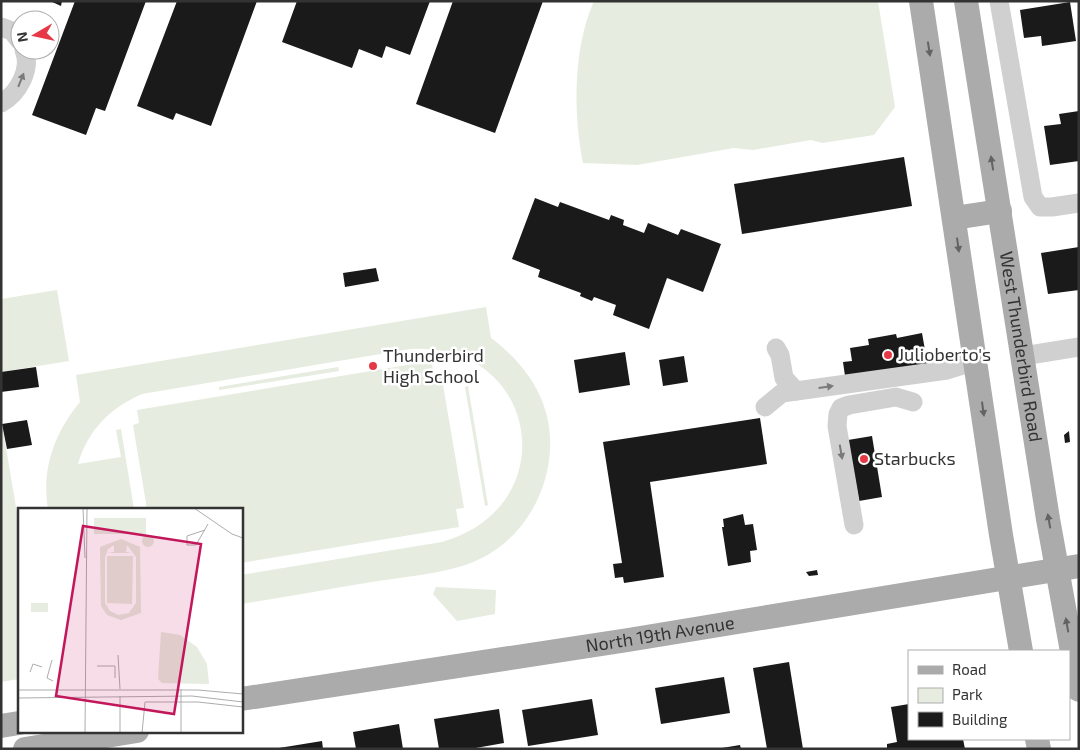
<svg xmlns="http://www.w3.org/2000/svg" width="1080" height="750" font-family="'Exo 2',sans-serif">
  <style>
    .green { fill: #e6ecdf }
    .building { fill: #1a1a1a }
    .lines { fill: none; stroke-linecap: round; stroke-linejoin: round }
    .minor { stroke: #d0d0d0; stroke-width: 19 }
    .major { stroke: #ababab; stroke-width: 24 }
    .oneway { fill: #636363 }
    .oneway2 { fill: #7a7a7a }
    .poi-dot { fill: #e63946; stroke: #fff; stroke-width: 2 }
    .labels { text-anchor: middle; stroke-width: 5; stroke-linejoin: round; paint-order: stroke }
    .street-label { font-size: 18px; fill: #333; stroke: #fff }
    .poi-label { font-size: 18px; fill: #333; stroke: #fff; text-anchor: start }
    .inset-road { fill: none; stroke: #adadad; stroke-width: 1 }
    .view { fill: #c2185b; fill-opacity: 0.15; stroke: #c2185b; stroke-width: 2.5 }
    .inset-edge { fill: none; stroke: #333; stroke-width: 2.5 }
  </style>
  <rect width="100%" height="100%" fill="#fff"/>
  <g class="green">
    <path d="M594 1H878L895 107 874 135 822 143 811 140 753 150 734 148 637 165 583 163C573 114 573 48 594 1Z"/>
    <polygon points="57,290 69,361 1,372 1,299"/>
    <path d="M486 307 491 338C527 365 553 403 550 450 547 503 513 551 462 566 433 575 402 577 372 582 329 589 285 597 241 604V575L442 542C567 506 538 341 410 349L142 394C110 408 88 430 78 464L121 457 116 430 121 429 134 509H48C41 469 55 432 80 402L76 375Z"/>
    <polygon points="431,361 434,374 441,373 464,508 456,509 459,527 241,563 241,509 147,509 133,425 139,423 137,410"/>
    <polygon points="338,367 339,371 219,390 219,387"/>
    <polygon points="468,386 488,505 485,506 465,387"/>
    <polygon points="1,418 19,525 19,679 1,682"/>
    <polygon points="436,587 496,590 495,614 457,621 433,594"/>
  </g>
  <g class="building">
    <polygon points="50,1 62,1 61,6"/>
    <polygon points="75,1 146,1 105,111 96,108 86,135 32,115"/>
    <polygon points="177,1 257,1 211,126 176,113 173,120 137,106"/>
    <polygon points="297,1 430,1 410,55 386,46 382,58 359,49 352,68 282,42"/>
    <polygon points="453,1 543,1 495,133 416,104"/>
    <polygon points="1070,2 1076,41 1042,46 1041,36 1024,38 1020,10"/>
    <polygon points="1079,111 1079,161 1050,165 1044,126 1061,124 1059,114"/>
    <polygon points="904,157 912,206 742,234 734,184"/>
    <polygon points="535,198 558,207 560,202 609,220 611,215 624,220 623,225 644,233 648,223 678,235 681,229 721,244 703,292 667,278 649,329 613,315 616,305 594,297 592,301 580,296 581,293 538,277 540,270 512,259"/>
    <polygon points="1079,247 1079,290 1048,294 1041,253"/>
    <polygon points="376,268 379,281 345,287 343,273"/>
    <polygon points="922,333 928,367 845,376 843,362 852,361 850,348 869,345 868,339 896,334 897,338"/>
    <polygon points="625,352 630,385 579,393 574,360"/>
    <polygon points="684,356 688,382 663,386 659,360"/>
    <polygon points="36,367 39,387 1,392 1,372"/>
    <polygon points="760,418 767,464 650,482 664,577 624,583 623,577 615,578 613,564 622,563 603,442"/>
    <polygon points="27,420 32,445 7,449 2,424"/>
    <polygon points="1069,431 1070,442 1065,443 1064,435"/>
    <polygon points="872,436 882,497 859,501 848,440"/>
    <polygon points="743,514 745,525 753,524 757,550 750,551 751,562 728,566 722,527 724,527 723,519"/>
    <polygon points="817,570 818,575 809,576 806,572"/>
    <polygon points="789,662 803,749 767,749 753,668"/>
    <polygon points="724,677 730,713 661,724 655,688"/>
    <polygon points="592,699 598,735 528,746 522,710"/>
    <polygon points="909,704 909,739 963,739 965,749 887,749 887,744 897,742 891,707"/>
    <polygon points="499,709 504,743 470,749 439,749 434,719"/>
    <polygon points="399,724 403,749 356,749 353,732"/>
    <polygon points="322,741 323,749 279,749 279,748"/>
    <polygon points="740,745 741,749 722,749 722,748"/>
  </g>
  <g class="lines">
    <g class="minor">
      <polyline points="999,1 1033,197 1040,207 1052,207 1079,203"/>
      <polyline points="1,27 12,31 20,41"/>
      <path d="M1 103C18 94 32 69 24 50"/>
      <polyline points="776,348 780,355 784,378 796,391"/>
      <polyline points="1023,356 1079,347"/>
      <polyline points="765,407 782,393 947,370 976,361"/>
      <polyline points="854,525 837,426 838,414 841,408 849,405 896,397 913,402"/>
    </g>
    <g class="major">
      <polyline points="921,1 1001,535 1021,651"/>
      <path id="s1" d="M966 1 1048 519 1079 690"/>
      <polyline points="954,218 1000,211"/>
      <path id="s2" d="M241 699 628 640 1079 566"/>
      <polyline points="1,726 19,723"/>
      <polyline points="1037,739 1039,749"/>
      <polyline points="25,749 137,731"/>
    </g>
  </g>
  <defs><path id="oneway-solid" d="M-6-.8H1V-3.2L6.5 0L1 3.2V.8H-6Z" transform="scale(1.25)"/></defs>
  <g class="oneway">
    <use href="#oneway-solid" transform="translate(929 49) rotate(81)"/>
    <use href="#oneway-solid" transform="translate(992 163) rotate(-99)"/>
    <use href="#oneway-solid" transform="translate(958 245) rotate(82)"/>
    <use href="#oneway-solid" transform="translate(983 409) rotate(82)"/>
    <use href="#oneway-solid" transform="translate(1049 521) rotate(-100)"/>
    <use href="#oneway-solid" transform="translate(1067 625) rotate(-100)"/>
  </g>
  <g class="oneway2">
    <use href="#oneway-solid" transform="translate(21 80) rotate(-68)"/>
    <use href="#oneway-solid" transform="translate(826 387) rotate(-8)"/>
    <use href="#oneway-solid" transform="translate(841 452) rotate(80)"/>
  </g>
  <g class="poi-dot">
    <circle cx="888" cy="355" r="5"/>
    <circle cx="373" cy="366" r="5"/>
    <circle cx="864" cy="459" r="5"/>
  </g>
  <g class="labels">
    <g class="street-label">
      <text dy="6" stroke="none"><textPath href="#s1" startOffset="350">West Thunderbird Road</textPath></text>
      <text dy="6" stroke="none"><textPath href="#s2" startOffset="424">North 19th Avenue</textPath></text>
    </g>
    <g class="poi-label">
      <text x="898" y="361">Julioberto's</text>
      <text x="383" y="362">Thunderbird<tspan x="383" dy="21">High School</tspan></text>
      <text x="874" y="465">Starbucks</text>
    </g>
  </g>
  <g transform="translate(18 508)">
    <rect width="225" height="225" fill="#fff"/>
    <path d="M76 10H128V26H76ZM124 33a6 6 0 1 1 12 0a6 6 0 1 1-12 0ZM103 31 122 39 123 105 103 112 89 107 83 98 82 39ZM109 37 118 49V95L111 105 100 107 92 103 87 95V49L90 41 96 37V44L90 45H113L108 44ZM89 48H115L114 96 89 95ZM13 95H30V104H13ZM143 124 162 127 179 139 189 156 191 176 144 175 140 171Z" fill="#e6ecdf" fill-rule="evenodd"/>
    <path class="inset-road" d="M65 0 67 50M176 0 214 26 225 30M187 22 169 28V37H178L190 16M100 147 102 181M34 152 29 170 35 173M79 158H97V170M12 164 15 156 24 159M163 181V225M0 182H180L225 186M102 188V225M0 190 174 188 225 194M67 225 69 0M124 225 127 194H180L225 199"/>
    <path class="view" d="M65 18 183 36 156 206 38 188Z"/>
    <rect width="225" height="225" class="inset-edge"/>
  </g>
  <rect width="1080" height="750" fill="none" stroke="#333333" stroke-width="5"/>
  <rect x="908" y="650" width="162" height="90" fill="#ffffff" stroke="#adadad"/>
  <rect x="918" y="666" width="25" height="8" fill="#ababab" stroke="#adadad"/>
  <text x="952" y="675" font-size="15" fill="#333333">Road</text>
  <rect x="918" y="688" width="25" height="15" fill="#e6ecdf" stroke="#adadad"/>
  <text x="952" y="700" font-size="15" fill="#333333">Park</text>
  <rect x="918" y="712" width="25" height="15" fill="#1a1a1a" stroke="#adadad"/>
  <text x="952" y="725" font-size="15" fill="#333333">Building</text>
  <g transform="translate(35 35) rotate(261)"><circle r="24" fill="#ffffff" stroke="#adadad"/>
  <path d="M0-4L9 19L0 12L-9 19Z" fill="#e63946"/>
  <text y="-8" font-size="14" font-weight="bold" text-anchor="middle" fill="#333333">N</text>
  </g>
</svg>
